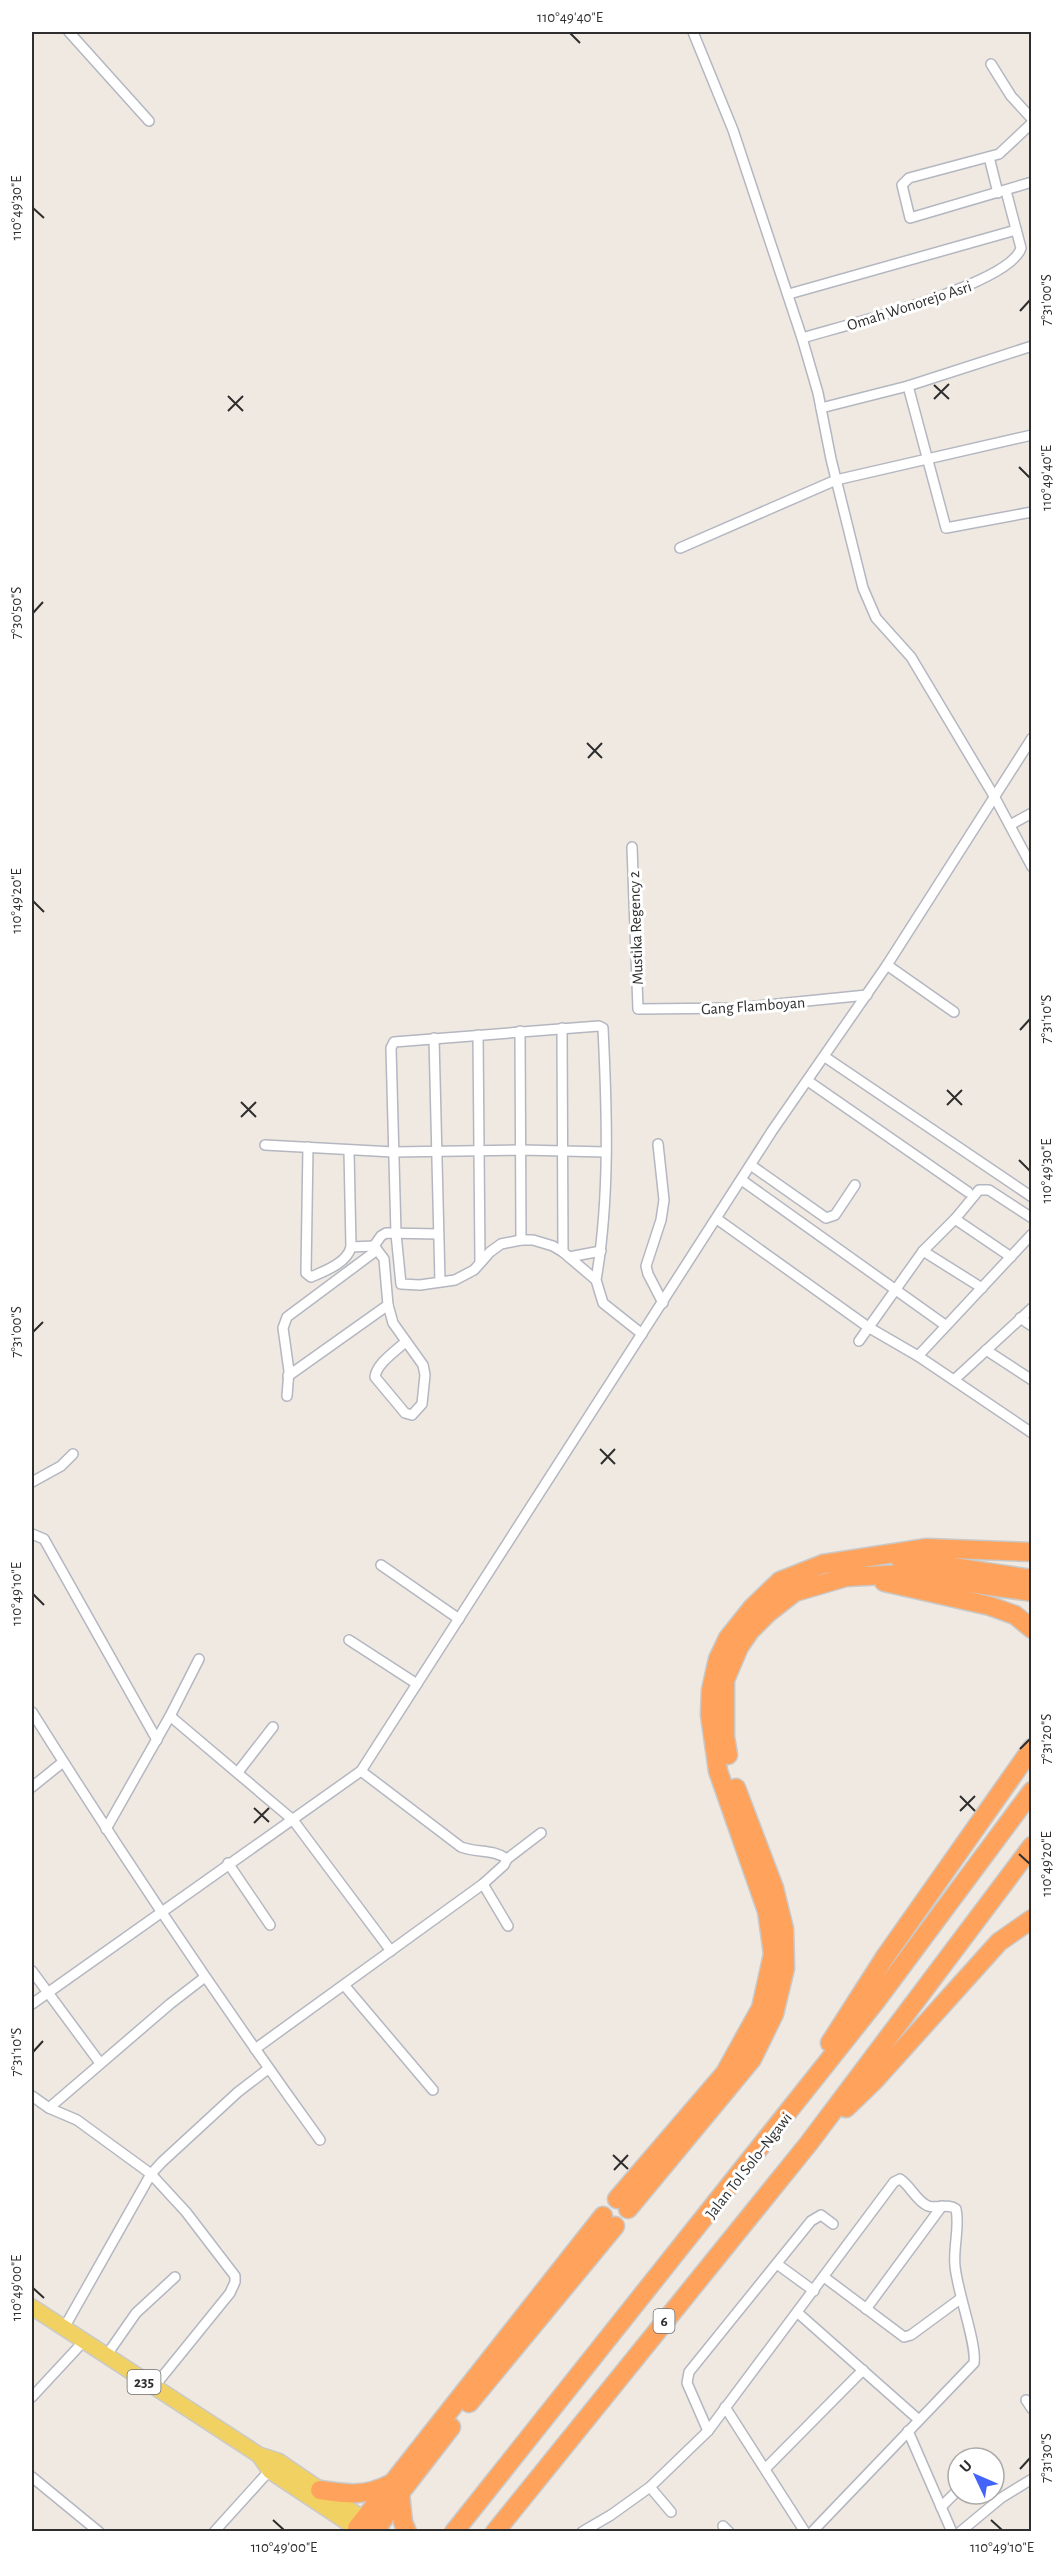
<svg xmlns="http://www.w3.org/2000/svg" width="1063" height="2563" font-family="'Alegreya Sans',sans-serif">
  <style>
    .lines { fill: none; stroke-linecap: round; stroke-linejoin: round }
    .street-casing { stroke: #b4b7c1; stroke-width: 12 }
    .primary-casing { stroke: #c9c9c9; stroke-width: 18 }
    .highway-casing { stroke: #c9c9c9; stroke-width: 21 }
    .street { stroke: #fff; stroke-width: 9 }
    .primary { stroke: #f2d163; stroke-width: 15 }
    .highway { stroke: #ffa35c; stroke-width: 18 }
    .ticks { fill: none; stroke: #2e2e2e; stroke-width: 2 }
    .labels { text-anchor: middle; stroke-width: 6; stroke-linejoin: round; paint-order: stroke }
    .shield { fill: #fff; stroke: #6d6d6d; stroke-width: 1.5 }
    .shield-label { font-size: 15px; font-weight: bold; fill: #2e2e2e }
    .street-label { font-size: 16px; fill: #2e2e2e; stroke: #fff }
    .neatline { fill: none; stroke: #2e2e2e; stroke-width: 2 }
    .ticks-label { font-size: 15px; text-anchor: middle; fill: #2e2e2e }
  </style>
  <rect width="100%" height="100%" fill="#efe9e1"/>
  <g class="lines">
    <defs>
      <g id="street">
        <polyline points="69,32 149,121"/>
        <polyline points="693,32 733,130 802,338 818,393 831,459 863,588 876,618 911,657 994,796 1032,867"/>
        <polyline points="991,64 1011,96 1032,119"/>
        <polyline points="1032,123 999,154 909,178 902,185 910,218 1032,182"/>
        <polyline points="989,157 998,193"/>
        <polyline points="789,294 1016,230"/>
        <path d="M802 338C842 326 1010 285 1021 248L1006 191"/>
        <polyline points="908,386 946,528 1032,512"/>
        <polyline points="821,408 908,386 1032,346"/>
        <polyline points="680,548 836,480 1032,435"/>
        <polyline points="1010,825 1032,813"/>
        <polyline points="632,847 638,1009 738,1008 867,995"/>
        <polyline points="887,965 954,1012"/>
        <polyline points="562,1028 563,1252"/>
        <polyline points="520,1031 521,1240"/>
        <polyline points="478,1035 480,1263"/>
        <polyline points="434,1038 440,1282"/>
        <polyline points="825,1057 1032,1197"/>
        <polyline points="808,1081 968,1192"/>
        <polyline points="658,1144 664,1200 661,1220 646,1266 648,1274 663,1303"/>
        <polyline points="265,1145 393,1152 522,1150 606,1152"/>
        <path d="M308 1147 306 1273 311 1277C325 1271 347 1263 351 1247"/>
        <polyline points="349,1151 351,1247 374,1246"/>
        <polyline points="752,1166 826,1218 835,1215 855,1185"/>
        <polyline points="743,1181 945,1325"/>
        <polyline points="717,1219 868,1327 918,1356 1032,1433"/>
        <polyline points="955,1219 1011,1257"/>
        <polyline points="374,1246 381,1236 386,1233 438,1234"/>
        <polyline points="923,1251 982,1288"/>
        <polyline points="569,1257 601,1251"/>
        <path d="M596 1280C610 1198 607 1111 603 1028L599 1026 394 1042 391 1048 396 1234 401 1284 420 1285 455 1280 474 1270 490 1252 501 1244 521 1240H533L553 1246 563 1252 596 1280 603 1303 642 1334"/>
        <path d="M388 1305 393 1323 423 1365 425 1375 422 1404 412 1415 405 1413 375 1377C377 1363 395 1352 405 1342"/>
        <polyline points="1020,1318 1032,1326"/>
        <polyline points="859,1341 923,1251 955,1219 979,1190 989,1190 1032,1218"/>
        <polyline points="986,1350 1032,1380"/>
        <polyline points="918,1356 1032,1234"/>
        <polyline points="288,1376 388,1305 384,1259 374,1246"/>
        <polyline points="954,1380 1032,1308"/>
        <polyline points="287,1396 289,1371 283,1328 287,1317 377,1250"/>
        <polyline points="32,1482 61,1466 73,1454"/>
        <polyline points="32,1534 44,1539 157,1740"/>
        <polyline points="381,1565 459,1619"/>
        <polyline points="349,1640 417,1684"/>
        <path d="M32 1712C123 1857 219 2000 320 2140"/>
        <polyline points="170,1716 199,1659"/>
        <path d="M361 1771 461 1847C477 1853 494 1849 507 1859"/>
        <polyline points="238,1772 273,1727"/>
        <polyline points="32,1787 63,1762"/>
        <polyline points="106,1829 170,1716 293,1820 391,1951"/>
        <polyline points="228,1863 270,1925"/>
        <polyline points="483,1884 508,1926"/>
        <polyline points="32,1971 100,2063"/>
        <polyline points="344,1985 433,2090"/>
        <polyline points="32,2004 361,1771 772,1131 887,965 1032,738"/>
        <polyline points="255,2049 483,1884 504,1865 507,1859 541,1833"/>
        <polyline points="32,2096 49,2108 77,2120 151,2174 186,2212 235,2276 235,2282 230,2293 153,2388"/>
        <polyline points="49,2108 170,2004 205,1977"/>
        <polyline points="777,2264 814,2291"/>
        <polyline points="824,2277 904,2337 911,2335 960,2299"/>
        <polyline points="866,2309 942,2206"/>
        <polyline points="798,2313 919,2420"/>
        <polyline points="64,2328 151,2174 162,2162 238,2092 268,2069"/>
        <polyline points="106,2356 136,2313 175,2277"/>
        <polyline points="32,2397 84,2341"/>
        <polyline points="1026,2400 1032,2409"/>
        <polyline points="725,2407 805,2532"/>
        <polyline points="708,2431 687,2383 689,2372 811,2221 821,2215 833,2224"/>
        <polyline points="908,2431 952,2532"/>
        <polyline points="766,2468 863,2370"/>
        <polyline points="32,2477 99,2532"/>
        <polyline points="650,2487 671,2512"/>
        <polyline points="941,2507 958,2490"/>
        <polyline points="723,2526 729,2532"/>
        <polyline points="214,2532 271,2469"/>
        <path d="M582 2532 611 2515 650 2487 708 2431 894 2182 900 2179C911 2186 916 2201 928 2206 937 2209 948 2203 956 2209 960 2227 953 2247 955 2266 957 2291 977 2344 974 2363L812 2532"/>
        <polyline points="960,2532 1001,2498 1032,2479"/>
      </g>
      <g id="primary">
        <polyline points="32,2307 259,2455 278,2461 372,2525"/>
        <polyline points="259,2455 270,2471 362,2532"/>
      </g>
      <g id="highway">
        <polyline points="900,1559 1032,1579"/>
        <polyline points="884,1582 990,1606 1015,1615 1032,1629"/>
        <polyline points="728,1755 725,1737 725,1680 739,1647 750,1631 768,1613 795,1592 846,1577 904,1574 1032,1592"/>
        <polyline points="830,2043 885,1957 1032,1748"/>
        <polyline points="846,2108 874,2081 999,1942 1032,1919"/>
        <polyline points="617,2199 725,2073 761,2008 773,1954 767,1911 718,1771 710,1715 711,1690 718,1659 728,1638 752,1608 780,1581 823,1564 927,1548 1032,1552"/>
        <polyline points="628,2209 752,2059 774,2014 785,1968 784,1929 774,1888 736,1788"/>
        <polyline points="469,2403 615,2226"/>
        <path d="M320 2490C347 2494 365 2497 390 2484"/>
        <polyline points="400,2493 403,2522 407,2532"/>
        <polyline points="357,2528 603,2216"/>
        <polyline points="375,2532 400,2493 451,2427"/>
        <polyline points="454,2532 876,2001 1032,1791"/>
        <polyline points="495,2532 809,2143 1032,1846"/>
      </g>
    </defs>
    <use href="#street" class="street-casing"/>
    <use href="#primary" class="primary-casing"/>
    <use href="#highway" class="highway-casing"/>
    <use href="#street" class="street"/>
    <use href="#primary" class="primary"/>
    <use href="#highway" class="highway"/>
  </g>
  <path class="ticks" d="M570 33 580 43M33 208 44 218M1020 311 1030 300M934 385 949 399M228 396 243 411M934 399 949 384M228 411 243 396M1019 467 1030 478M33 613 43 602M587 743 602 758M588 758 602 743M33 901 44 912M1020 1030 1030 1019M947 1090 962 1105M241 1102 256 1117M947 1105 962 1090M241 1117 256 1102M1019 1160 1030 1171M33 1332 43 1322M600 1449 615 1464M601 1464 615 1449M33 1594 44 1605M1020 1749 1030 1739M960 1796 975 1811M254 1808 269 1822M960 1811 975 1796M254 1823 269 1808M1019 1854 1030 1864M33 2052 43 2041M613 2155 628 2169M614 2170 628 2155M33 2288 44 2298M1020 2469 1030 2458M273 2520 284 2530M991 2520 1002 2530"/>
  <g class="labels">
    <g class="shield">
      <rect x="653.5" y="2309" width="21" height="24" rx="4.5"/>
      <rect x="127.5" y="2370" width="33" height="24" rx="4.5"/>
    </g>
    <g class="shield-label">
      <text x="664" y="2326">6</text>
      <text x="144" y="2387">235</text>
    </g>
    <g class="street-label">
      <text transform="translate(909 305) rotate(-18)" y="6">Omah Wonorejo Asri</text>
      <text transform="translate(635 928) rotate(-92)" y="6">Mustika Regency 2</text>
      <text transform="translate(753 1005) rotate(-4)" y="6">Gang Flamboyan</text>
      <text transform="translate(748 2165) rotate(-52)" y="6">Jalan Tol Solo–Ngawi</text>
    </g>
  </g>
  <rect width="1063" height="2563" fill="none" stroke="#ffffff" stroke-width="66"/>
  <g transform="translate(976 2476) rotate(314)"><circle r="28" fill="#ffffff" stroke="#ababab" stroke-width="1.5"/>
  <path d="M0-4.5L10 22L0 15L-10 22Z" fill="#4264fb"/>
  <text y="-9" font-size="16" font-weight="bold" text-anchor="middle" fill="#2e2e2e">U</text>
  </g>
  <rect x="33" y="33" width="997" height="2497" class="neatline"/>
  <g class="ticks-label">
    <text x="570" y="22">110°49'40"E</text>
    <text transform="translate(16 208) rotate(-90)" y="5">110°49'30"E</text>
    <text transform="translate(1046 300) rotate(-90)" y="5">7°31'00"S</text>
    <text transform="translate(1046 478) rotate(-90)" y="5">110°49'40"E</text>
    <text transform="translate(16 613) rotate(-90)" y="5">7°30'50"S</text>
    <text transform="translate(16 901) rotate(-90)" y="5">110°49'20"E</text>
    <text transform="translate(1046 1019) rotate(-90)" y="5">7°31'10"S</text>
    <text transform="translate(1046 1171) rotate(-90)" y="5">110°49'30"E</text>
    <text transform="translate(16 1332) rotate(-90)" y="5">7°31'00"S</text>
    <text transform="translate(16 1594) rotate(-90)" y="5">110°49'10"E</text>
    <text transform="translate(1046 1739) rotate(-90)" y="5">7°31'20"S</text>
    <text transform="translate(1046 1864) rotate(-90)" y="5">110°49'20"E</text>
    <text transform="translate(16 2052) rotate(-90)" y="5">7°31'10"S</text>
    <text transform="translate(16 2288) rotate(-90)" y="5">110°49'00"E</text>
    <text transform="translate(1046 2458) rotate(-90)" y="5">7°31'30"S</text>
    <text x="284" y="2552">110°49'00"E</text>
    <text x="1002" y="2552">110°49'10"E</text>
  </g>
</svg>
